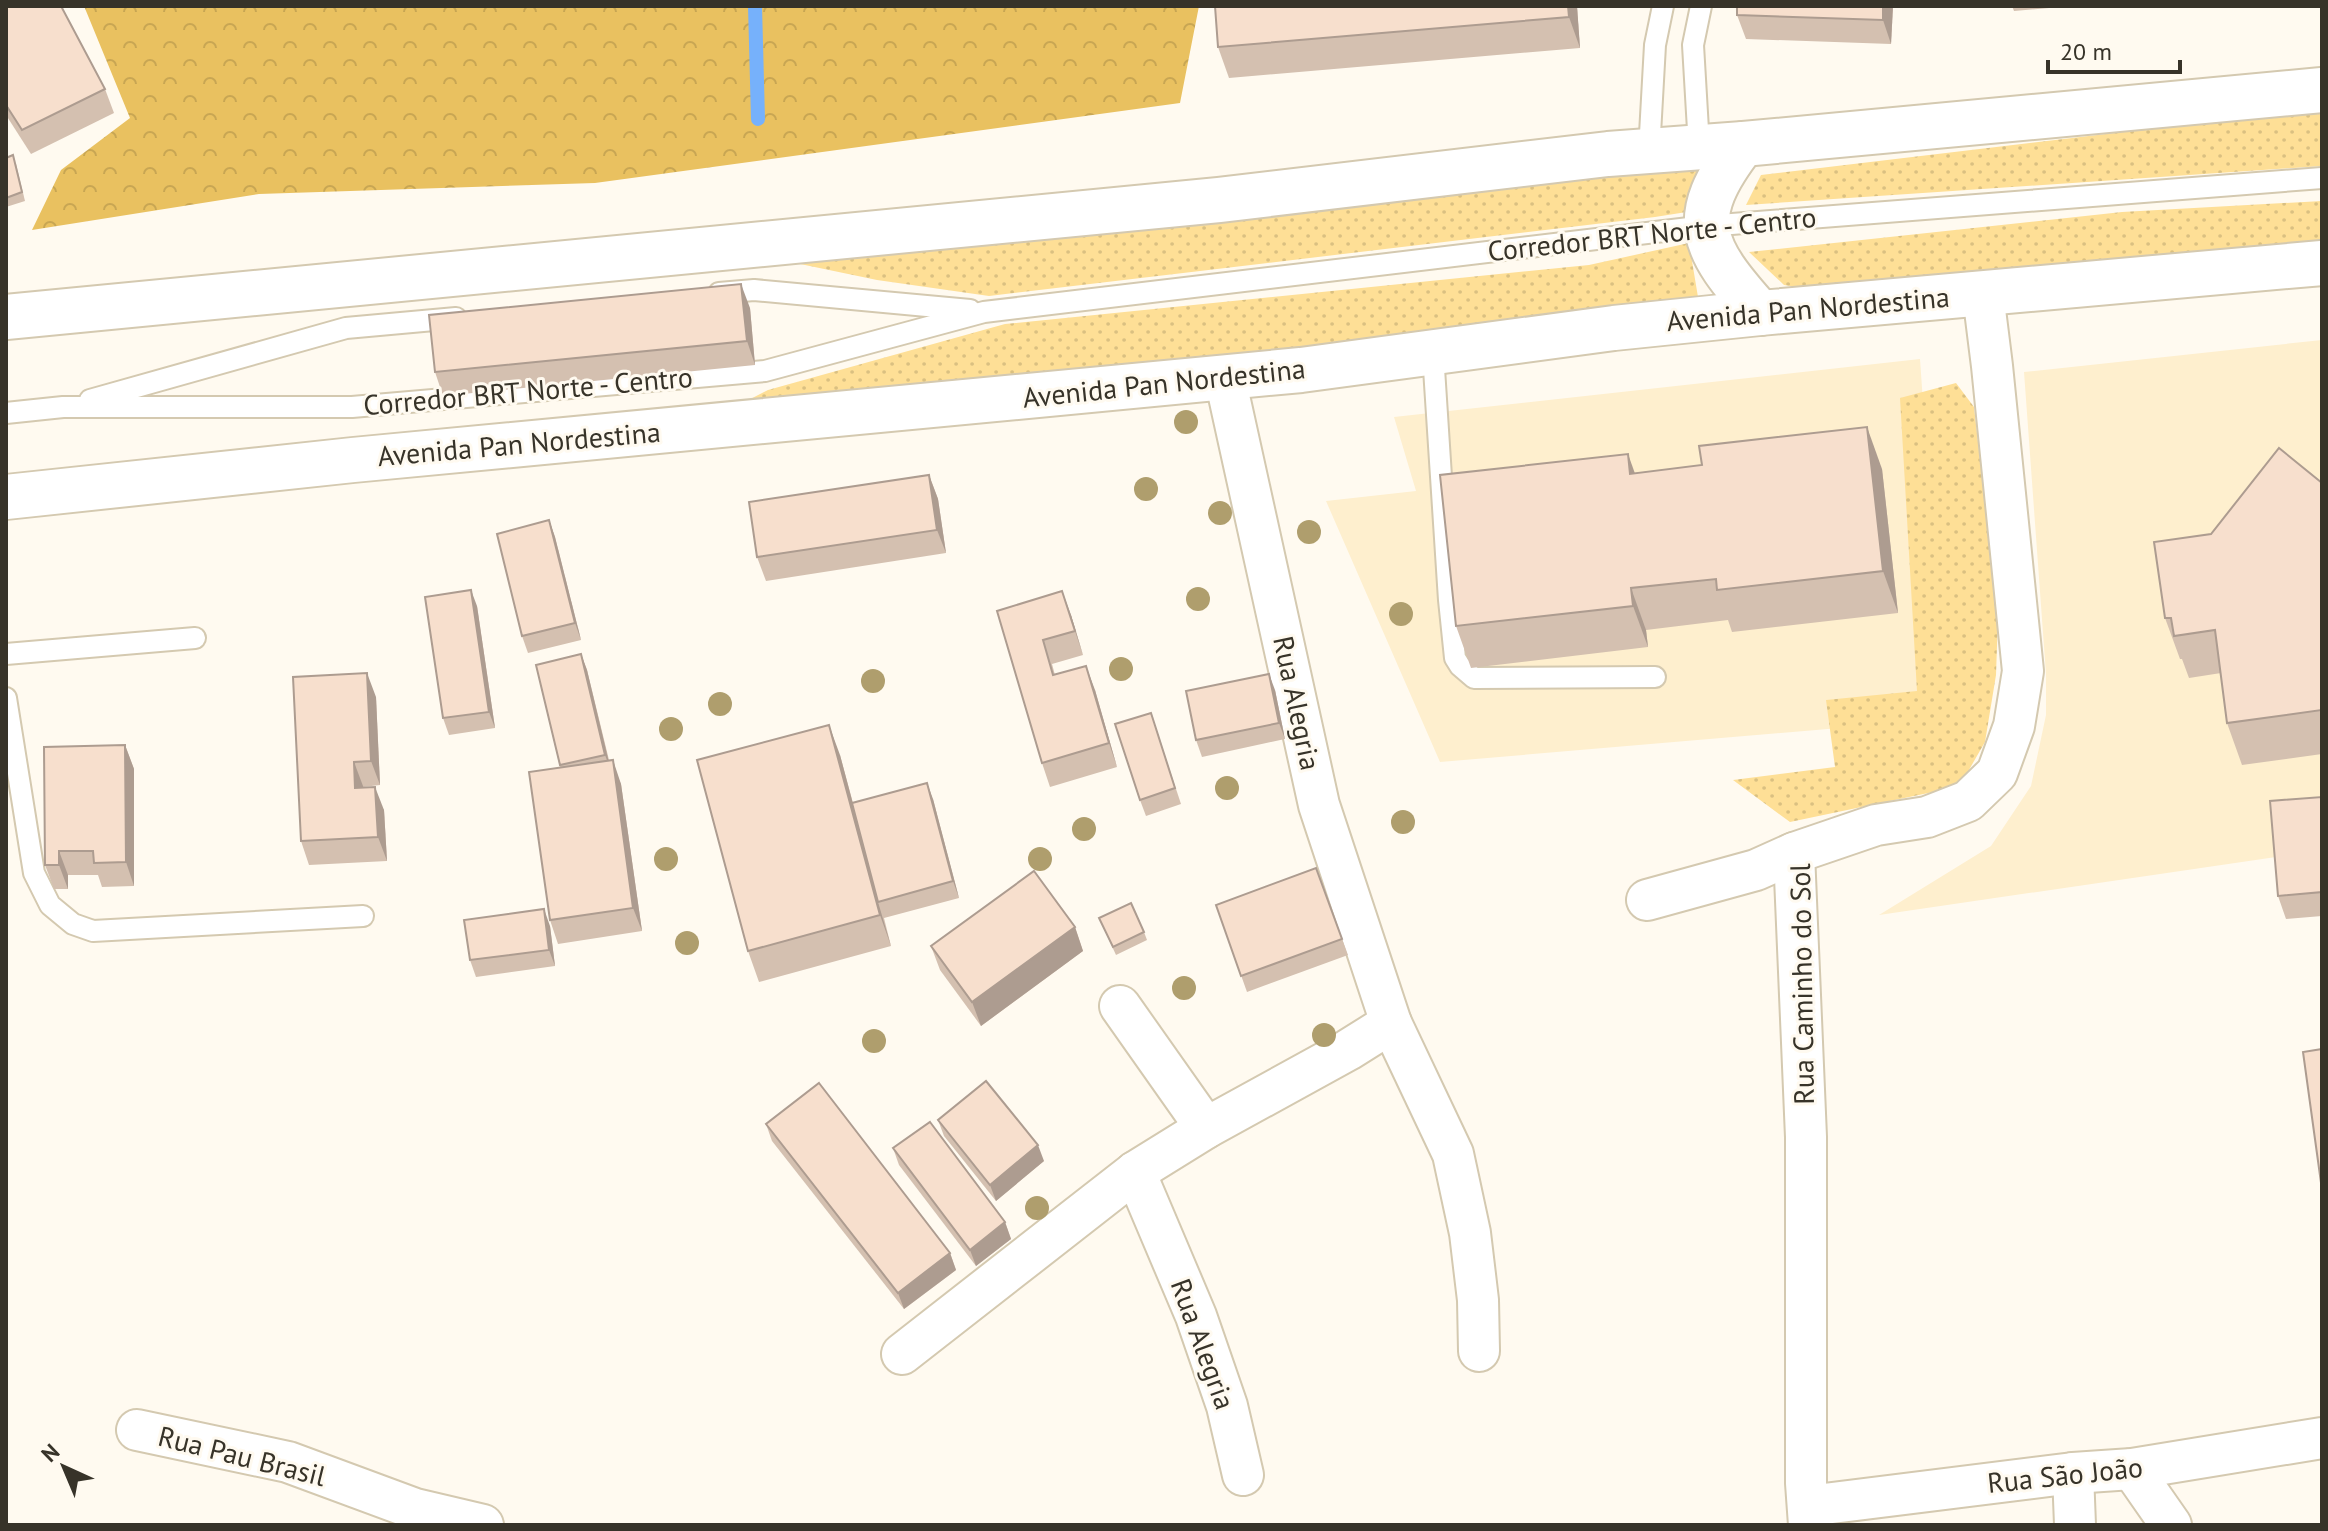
<svg xmlns="http://www.w3.org/2000/svg" width="2328" height="1531" font-family="'PT Sans',sans-serif">
  <style>
    .built { fill: #feefce }
    .grass { fill: url(#grass-dots) }
    .forest { fill: url(#forest-crowns) }
    .lines { fill: none; stroke-linecap: round; stroke-linejoin: round }
    .stream { stroke: #76b1fb; stroke-width: 14 }
    .lane-casing { stroke: #d4c9b0; stroke-width: 24 }
    .street-casing { stroke: #d4c9b0; stroke-width: 44 }
    .highway-casing { stroke: #d4c9b0; stroke-width: 48 }
    .lane { stroke: #fff; stroke-width: 20 }
    .street { stroke: #fff; stroke-width: 40 }
    .highway { stroke: #fff; stroke-width: 44 }
    .tree { fill: #af9e6d }
    .wall { fill: #d4c0b0 }
    .shaded-wall { fill: #ad9c90 }
    .building { fill: #f7dfcd; stroke: #ad9c90; stroke-width: 2 }
    .labels { text-anchor: middle; stroke-width: 6; stroke-linejoin: round; paint-order: stroke }
    .street-label { font-size: 28px; fill: #373329; stroke: #fffaf0 }
  </style>
  <defs>
    <pattern id="grass-dots" width="8" height="8" patternUnits="userSpaceOnUse" patternTransform="scale(2)"><rect width="8" height="8" fill="#fedf96"/><path d="M2 2h.1M6 6h.1" fill="none" stroke="#dac081" stroke-width="1.8" stroke-linecap="round"/></pattern>
    <pattern id="forest-crowns" width="20" height="18" patternUnits="userSpaceOnUse" patternTransform="scale(2)"><rect width="20" height="18" fill="#e9c160"/><path d="M2 6a3 3 0 1 1 6 0M12 15a3 3 0 1 1 6 0" fill="none" stroke="#c8a653"/></pattern>
  </defs>
  <rect width="100%" height="100%" fill="#fffaf0"/>
  <g class="built">
    <polygon points="2322,340 2322,826 2290,855 1879,915 1991,846 2031,786 2046,715 2046,674 2024,372"/>
    <polygon points="1920,359 1945,719 1440,762 1326,501 1416,491 1394,417"/>
  </g>
  <g class="grass">
    <polygon points="2322,112 2322,166 1746,205 1761,175 2198,123"/>
    <polygon points="1709,162 1693,211 1655,217 989,296 877,280 781,260"/>
    <polygon points="2322,201 2322,246 1819,291 1784,285 1749,252 2122,212"/>
    <polygon points="1689,243 1700,309 729,410 768,390 1005,324 1589,265"/>
    <polygon points="1956,383 1974,407 1998,617 1996,675 1985,742 1962,782 1933,792 1790,822 1733,780 1835,767 1826,700 1917,691 1900,398"/>
  </g>
  <polygon class="forest" points="84,6 1199,6 1180,103 595,183 259,194 32,230 61,170 130,118"/>
  <g class="lines">
    <polyline class="stream" points="755,6 758,119"/>
    <defs>
      <g id="lane">
        <polyline points="1699,147 1693,45 1701,6"/>
        <polyline points="1649,152 1655,45 1663,6"/>
        <polyline points="719,293 754,290 970,310"/>
        <polyline points="1433,353 1449,600 1455,658 1460,666 1474,678 1655,677"/>
        <polyline points="90,400 346,328 456,318"/>
        <polyline points="6,413 63,407 352,407 765,371 984,312 1706,226 2322,178"/>
        <polyline points="6,654 195,638"/>
        <polyline points="6,698 34,873 50,905 73,924 93,931 363,916"/>
      </g>
      <g id="street">
        <polyline points="1647,900 1756,870 1794,853"/>
        <polyline points="1120,1006 1206,1128"/>
        <polyline points="1391,1023 1453,1154 1470,1233 1478,1300 1479,1351"/>
        <polyline points="1135,1172 1196,1316 1227,1406 1243,1475"/>
        <polyline points="902,1354 1135,1172 1206,1128 1348,1050 1391,1023 1319,805 1225,378"/>
        <polyline points="137,1430 288,1462 415,1509 483,1525"/>
        <polyline points="2132,1469 2171,1525"/>
        <polyline points="2073,1473 2075,1525"/>
        <polyline points="1808,1506 2073,1473 2132,1469 2322,1438"/>
        <polyline points="1809,1525 1806,1483 1806,1137 1794,853 1876,825 1927,817 1968,801 1997,773 2014,726 2023,671 1992,366 1983,294"/>
      </g>
      <g id="highway">
        <path d="M1743 144C1685 219 1701 247 1760 313"/>
        <polyline points="6,317 1219,200 1608,154 1743,144 2322,90"/>
        <polyline points="6,497 353,460 1301,370 1614,328 1760,313 2322,263"/>
      </g>
    </defs>
    <use href="#lane" class="lane-casing"/>
    <use href="#street" class="street-casing"/>
    <use href="#highway" class="highway-casing"/>
    <use href="#lane" class="lane"/>
    <use href="#street" class="street"/>
    <use href="#highway" class="highway"/>
  </g>
  <g class="tree">
    <circle cx="1186" cy="422" r="12"/>
    <circle cx="1146" cy="489" r="12"/>
    <circle cx="1220" cy="513" r="12"/>
    <circle cx="1309" cy="532" r="12"/>
    <circle cx="1198" cy="599" r="12"/>
    <circle cx="1401" cy="614" r="12"/>
    <circle cx="1121" cy="669" r="12"/>
    <circle cx="873" cy="681" r="12"/>
    <circle cx="720" cy="704" r="12"/>
    <circle cx="671" cy="729" r="12"/>
    <circle cx="1227" cy="788" r="12"/>
    <circle cx="1403" cy="822" r="12"/>
    <circle cx="1084" cy="829" r="12"/>
    <circle cx="666" cy="859" r="12"/>
    <circle cx="1040" cy="859" r="12"/>
    <circle cx="687" cy="943" r="12"/>
    <circle cx="1184" cy="988" r="12"/>
    <circle cx="1324" cy="1035" r="12"/>
    <circle cx="874" cy="1041" r="12"/>
    <circle cx="1037" cy="1208" r="12"/>
  </g>
  <g class="wall">
    <polygon points="6,6 105,89 114,113 31,154 6,115"/>
    <polygon points="1215,6 1577,6 1580,48 1229,78 1218,47"/>
    <polygon points="1893,6 1891,44 1746,39 1737,15"/>
    <polygon points="2012,6 2072,6 2014,11"/>
    <polygon points="6,158 16,164 25,201 6,207"/>
    <polygon points="750,308 755,365 443,396 435,372"/>
    <polygon points="1702,465 1882,469 1898,613 1732,632 1728,620 1646,630 1648,647 1471,668 1456,626 1635,473"/>
    <polygon points="929,475 938,499 946,553 766,581 757,557"/>
    <polygon points="2322,483 2322,754 2242,765 2227,723 2221,673 2189,678 2182,659 2180,659 2165,618 2211,534"/>
    <polygon points="549,520 555,537 581,640 528,653 522,636"/>
    <polygon points="477,606 495,728 449,735 443,718"/>
    <polygon points="997,611 1071,615 1083,655 1052,664 1055,675 1095,690 1117,767 1050,787 1042,763"/>
    <polygon points="581,654 587,670 609,760 621,784 642,931 558,944 550,920 560,767 536,665"/>
    <polygon points="1275,690 1285,739 1202,757 1196,740"/>
    <polygon points="376,697 380,785 363,787 384,810 387,861 309,865 301,841"/>
    <polygon points="1151,713 1181,804 1146,816 1140,800"/>
    <polygon points="125,745 134,769 134,886 102,887 98,875 68,875 68,889 54,889 45,865"/>
    <polygon points="840,755 853,803 933,799 959,898 884,918 891,946 759,982 748,951"/>
    <polygon points="2322,797 2322,916 2286,919 2278,896"/>
    <polygon points="1316,868 1348,955 1247,992 1216,905"/>
    <polygon points="1099,918 1144,932 1147,940 1116,955"/>
    <polygon points="550,926 555,966 476,977 470,960"/>
    <polygon points="1075,927 1083,951 981,1026 940,970 931,946"/>
    <polygon points="938,1120 1044,1161 996,1201 944,1136"/>
    <polygon points="766,1124 950,1253 956,1270 904,1309 772,1141"/>
    <polygon points="893,1148 1005,1222 1011,1239 976,1266 899,1165"/>
  </g>
  <g class="shaded-wall">
    <polygon points="1568,6 1577,6 1580,48 1569,17"/>
    <polygon points="1883,6 1893,6 1891,44 1883,20"/>
    <polygon points="741,284 750,308 755,365 747,341"/>
    <polygon points="1867,427 1882,469 1898,613 1883,571"/>
    <polygon points="1628,454 1643,496 1630,474"/>
    <polygon points="929,475 938,499 946,553 937,530"/>
    <polygon points="549,520 555,537 581,640 575,623"/>
    <polygon points="1631,588 1646,630 1648,647 1633,606"/>
    <polygon points="471,590 477,606 495,728 489,712"/>
    <polygon points="1062,591 1071,615 1083,655 1075,631"/>
    <polygon points="581,654 587,670 611,771 605,755"/>
    <polygon points="1086,666 1095,690 1117,767 1109,743"/>
    <polygon points="367,673 376,697 380,785 371,761"/>
    <polygon points="1269,674 1275,690 1285,739 1279,723"/>
    <polygon points="829,725 840,755 879,902 878,902 891,946 880,915"/>
    <polygon points="125,745 134,769 134,886 126,862"/>
    <polygon points="613,760 621,784 642,931 633,908"/>
    <polygon points="354,762 363,786 364,812 355,788"/>
    <polygon points="927,783 933,799 959,898 953,881"/>
    <polygon points="375,787 384,810 387,861 378,837"/>
    <polygon points="59,851 68,875 68,889 59,865"/>
    <polygon points="544,909 550,926 555,966 549,950"/>
    <polygon points="1075,927 1083,951 981,1026 972,1002"/>
    <polygon points="1038,1145 1044,1161 996,1201 990,1185"/>
    <polygon points="1005,1222 1011,1239 976,1266 970,1250"/>
    <polygon points="950,1253 956,1270 904,1309 898,1293"/>
  </g>
  <g class="building">
    <polygon points="6,6 61,6 105,89 22,130 6,105"/>
    <polygon points="1215,6 1568,6 1569,17 1218,47"/>
    <polygon points="1737,6 1883,6 1883,20 1737,15"/>
    <polygon points="13,155 22,192 6,198 6,158"/>
    <polygon points="741,284 747,341 435,372 429,315"/>
    <polygon points="1867,427 1883,571 1717,590 1716,579 1631,588 1633,606 1456,626 1440,475 1628,454 1630,474 1702,465 1699,446"/>
    <polygon points="2279,448 2322,483 2322,710 2227,723 2215,630 2174,636 2171,618 2165,618 2154,542 2211,534"/>
    <polygon points="929,475 937,530 757,557 749,502"/>
    <polygon points="549,520 575,623 522,636 497,534"/>
    <polygon points="471,590 489,712 443,718 425,597"/>
    <polygon points="1062,591 1075,631 1043,640 1053,675 1086,666 1109,743 1042,763 997,611"/>
    <polygon points="581,654 605,755 560,765 536,665"/>
    <polygon points="367,673 371,761 354,762 355,788 375,787 378,837 301,841 293,677"/>
    <polygon points="1269,674 1279,723 1196,740 1186,691"/>
    <polygon points="1151,713 1175,788 1140,800 1115,724"/>
    <polygon points="829,725 880,915 748,951 697,760"/>
    <polygon points="125,745 126,862 94,863 93,851 59,851 59,865 45,865 44,747"/>
    <polygon points="613,760 633,908 550,920 529,772"/>
    <polygon points="927,783 953,881 878,902 852,803"/>
    <polygon points="2322,797 2322,892 2278,896 2270,801"/>
    <polygon points="1316,868 1342,939 1241,976 1216,905"/>
    <polygon points="1034,871 1075,927 972,1002 931,946"/>
    <polygon points="1131,903 1144,932 1113,947 1099,918"/>
    <polygon points="544,909 549,950 470,960 464,920"/>
    <polygon points="2322,1049 2322,1190 2303,1052"/>
    <polygon points="986,1081 1038,1145 990,1185 938,1120"/>
    <polygon points="819,1083 950,1253 898,1293 766,1124"/>
    <polygon points="930,1122 1005,1222 970,1250 893,1148"/>
  </g>
  <g class="labels">
    <g class="street-label">
      <text transform="translate(1652 234) rotate(-6)" y="10">Corredor BRT Norte - Centro</text>
      <text transform="translate(1808 309) rotate(-5)" y="10">Avenida Pan Nordestina</text>
      <text transform="translate(1164 383) rotate(-6)" y="10">Avenida Pan Nordestina</text>
      <text transform="translate(528 391) rotate(-5)" y="10">Corredor BRT Norte - Centro</text>
      <text transform="translate(519 444) rotate(-5)" y="10">Avenida Pan Nordestina</text>
      <text transform="translate(1297 703) rotate(78)" y="10">Rua Alegria</text>
      <text transform="translate(1802 984) rotate(-91)" y="10">Rua Caminho do Sol</text>
      <text transform="translate(1203 1344) rotate(70)" y="10">Rua Alegria</text>
      <text transform="translate(242 1456) rotate(14)" y="10">Rua Pau Brasil</text>
      <text transform="translate(2065 1475) rotate(-6)" y="10">Rua São João</text>
    </g>
  </g>
  <rect width="2328" height="1531" fill="none" stroke="#373329" stroke-width="16"/>
  <g transform="translate(64 1467) rotate(316)" stroke="#fffaf0" stroke-width="6" paint-order="stroke">
  <path d="M0-6L14 30L0 20L-14 30Z" fill="#373329"/>
  <text y="-12" font-size="22" font-weight="bold" text-anchor="middle" fill="#373329">N</text>
  </g>
  <path d="M2048 60v12h132v-12" fill="none" stroke="#373329" stroke-width="4"/>
  <text x="2060" y="60" font-size="24" fill="#373329" stroke="#fffaf0" stroke-width="6" paint-order="stroke">20 m</text>
</svg>
